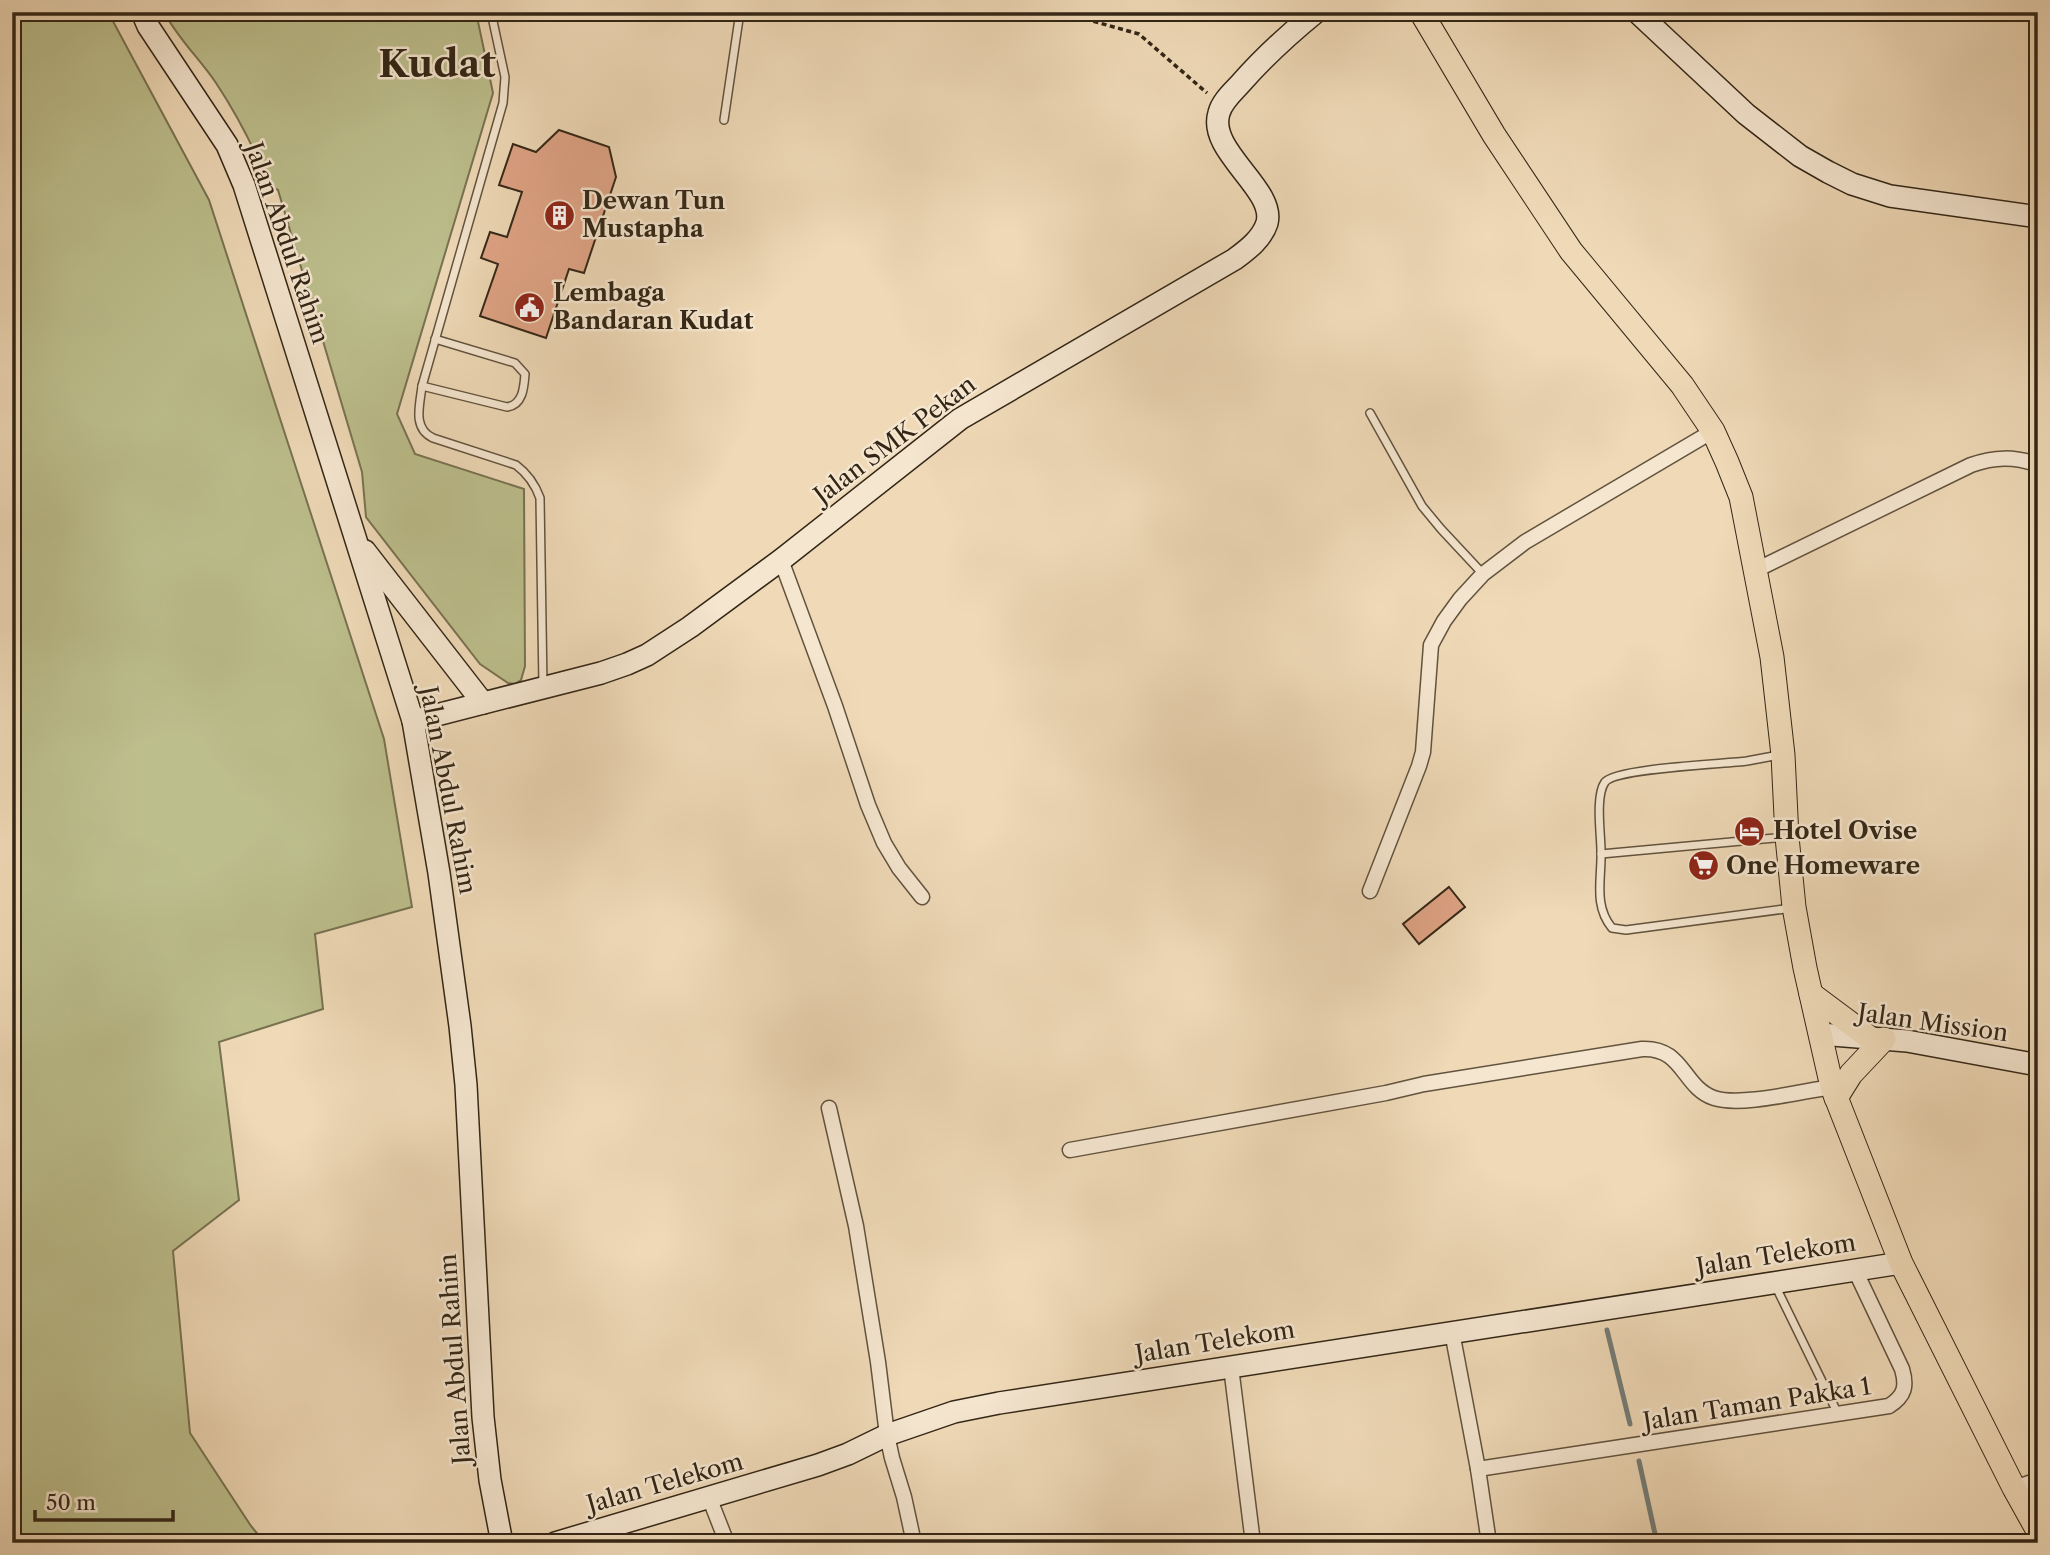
<svg xmlns="http://www.w3.org/2000/svg" width="2050" height="1555" font-family="'Libre Caslon Text',serif">
  <style>
    .green { fill: #bcbe8c; stroke: #787251; stroke-width: 2 }
    .lines { fill: none; stroke-linecap: round; stroke-linejoin: round }
    .stream { stroke: #747d78; stroke-width: 5 }
    .building { fill: #e0a486; stroke: #332616; stroke-width: 2 }
    .lane-casing { stroke: #62533e; stroke-width: 10 }
    .street-casing { stroke: #62533e; stroke-width: 17 }
    .secondary-casing { stroke: #332616; stroke-width: 24 }
    .primary-casing { stroke: #332616; stroke-width: 25 }
    .path { stroke: #332616; stroke-width: 3.5; stroke-dasharray: 5 3.5; stroke-linecap: butt }
    .lane { stroke: #f5e6d0; stroke-width: 7 }
    .street { stroke: #f5e6d0; stroke-width: 14 }
    .secondary { stroke: #f5e6d0; stroke-width: 21 }
    .primary { stroke: #efd9b7; stroke-width: 23 }
    .labels { text-anchor: middle; stroke-width: 5; stroke-linejoin: round; paint-order: stroke }
    .poi-label { font-size: 24px; font-weight: bold; fill: #332616; stroke: #f5e6d0; text-anchor: start }
    .street-label { font-size: 24px; fill: #332616; stroke: #f5e6d0 }
    .town-label { font-size: 38px; font-weight: bold; fill: #332616; stroke: #f5e6d0 }
  </style>
  <rect width="100%" height="100%" fill="#efd9b7"/>
  <filter id="stains"><feTurbulence type="fractalNoise" baseFrequency=".00286" numOctaves="4"/><feColorMatrix values="0 0 0 0 .2 0 0 0 0 .09 0 0 0 0 .02 0 0 0 .5 -.17"/></filter>
  <radialGradient id="worn" r=".72"><stop offset=".6" stop-color="#630" stop-opacity="0"/><stop offset="1" stop-color="#630" stop-opacity=".3"/></radialGradient>
  <g class="green">
    <polygon points="12,12 108,12 209,200 384,739 412,907 315,934 323,1009 219,1042 239,1200 173,1251 190,1433 251,1526 265,1543 12,1543"/>
    <path d="M164 12H476L493 93 397 414 415 454 524 489 525 666 521 680 515 684 508 683 480 664 366 517 362 472 278 190 270 186C255 150 238 116 216 83 200 59 178 39 164 12Z"/>
  </g>
  <g class="lines">
    <g class="stream">
      <polyline points="1607,1330 1630,1424"/>
      <polyline points="1639,1461 1657,1543"/>
    </g>
  </g>
  <g class="building">
    <polygon points="559,130 609,147 616,177 584,273 569,269 546,338 480,316 498,264 481,258 490,232 507,237 522,192 499,185 513,144 536,152"/>
    <polygon points="1449,887 1465,907 1419,944 1403,924"/>
  </g>
  <g class="lines">
    <defs>
      <g id="lane">
        <path d="M491 12 505 77 503 103 422 386C420 405 412 428 433 438L516 465C528 474 535 484 540 498L543 686"/>
        <polyline points="724,120 740,12"/>
        <path d="M422 386 507 407C523 405 524 387 525 374L515 363 435 339"/>
        <polyline points="1370,413 1422,506 1441,529 1483,574"/>
        <path d="M1779 755C1768 757 1758 759 1747 761 1724 764 1616 768 1605 782 1595 796 1601 834 1601 851 1602 878 1593 905 1612 928L1626 930 1792 908"/>
        <polyline points="1601,854 1785,837"/>
        <polyline points="1776,1287 1838,1414"/>
      </g>
      <g id="street">
        <polyline points="781,560 835,706 868,805 884,843 899,868 922,897"/>
        <path d="M1754 571 1971 465C1994 457 2014 456 2038 465"/>
        <polyline points="1370,891 1419,766 1423,752 1431,645 1444,621 1460,599 1483,574 1525,542 1713,431"/>
        <polyline points="829,1108 856,1226 878,1362 887,1435 892,1458 904,1497 914,1543"/>
        <path d="M1070 1150 1386 1093 1424 1084 1642 1049C1684 1047 1682 1087 1714 1098 1741 1107 1802 1091 1832 1087"/>
        <polyline points="1452,1332 1478,1469 1489,1543"/>
        <polyline points="1231,1367 1253,1543"/>
        <path d="M1478 1469 1889 1406C1905 1396 1907 1386 1902 1369L1855 1270"/>
        <polyline points="2014,1488 2038,1480"/>
        <polyline points="709,1497 727,1543"/>
      </g>
      <g id="secondary">
        <polyline points="142,12 148,26 227,145 244,185 413,721 439,873 460,1026 466,1085 483,1417 490,1480 502,1543"/>
        <polyline points="1637,12 1746,114 1800,156 1828,172 1852,184 1890,196 2038,217"/>
        <polyline points="365,551 483,703"/>
        <path d="M413 721 601 673 627 664 647 655 690 627 781 560 960 419 1235 259C1247 250 1262 239 1267 223 1276 189 1207 151 1219 113 1222 101 1233 92 1241 83 1264 57 1289 34 1316 12"/>
        <polyline points="1820,1034 1907,1041 2038,1065"/>
        <polyline points="555,1543 818,1465 848,1454 887,1435 954,1412 999,1403 1901,1263"/>
      </g>
      <g id="primary">
        <polyline points="1421,12 1494,135 1571,251 1682,385 1713,431 1727,462 1741,497 1772,657 1783,755 1787,837 1794,907 1805,968 1832,1087 1901,1263 2014,1488 2038,1531"/>
        <polyline points="1811,994 1870,1038"/>
        <polyline points="1836,1098 1851,1074 1884,1039"/>
      </g>
    </defs>
    <use href="#lane" class="lane-casing"/>
    <use href="#street" class="street-casing"/>
    <use href="#secondary" class="secondary-casing"/>
    <use href="#primary" class="primary-casing"/>
    <polyline class="path" points="1070,12 1078,17 1139,34 1207,93"/>
    <use href="#lane" class="lane"/>
    <use href="#street" class="street"/>
    <use href="#secondary" class="secondary"/>
    <use href="#primary" class="primary"/>
  </g>
  <defs>
    <symbol id="building-disc" viewBox="-11 -11 22 22"><circle r="9.5" fill="#8f2418" stroke="#f5e6d0"/><path d="M-4-6H4V6H1V3H-1V6H-4ZM-2.5-4.3h1.7v1.8h-1.7ZM.8-4.3h1.7v1.8H.8ZM-2.5-1h1.7V.8h-1.7ZM.8-1h1.7V.8H.8Z" fill="#fff"/></symbol>
    <symbol id="civic-disc" viewBox="-11 -11 22 22"><circle r="9.5" fill="#8f2418" stroke="#f5e6d0"/><path d="M-.6-6.5H3V-4.5H.6V-3L4-1V1h2V6H-6V1h2V-1L-.6-3ZM-1.2 2.5V6h2.4V2.5Z" fill="#fff"/></symbol>
    <symbol id="hotel-disc" viewBox="-11 -11 22 22"><circle r="9.5" fill="#8f2418" stroke="#f5e6d0"/><path d="M-6-4.5h1.5V1H6V5H4.5V3h-9V5H-6ZM-4 0a1.8 1.8 0 1 1 3.6 0ZM.5 0V-2.5h3Q6-2.5 6 0Z" fill="#fff"/></symbol>
    <symbol id="supermarket-disc" viewBox="-11 -11 22 22"><circle r="9.5" fill="#8f2418" stroke="#f5e6d0"/><path d="M-6-5.5h2.5l.6 2H6L4.5 2H-2.5L-4.4-4H-6ZM-1.5 3.2a1.3 1.3 0 1 0 .1 0ZM3 3.2a1.3 1.3 0 1 0 .1 0Z" fill="#fff"/></symbol>
  </defs>
  <g fill-rule="evenodd">
    <use href="#building-disc" x="542" y="198" width="35" height="35"/>
    <use href="#civic-disc" x="512" y="290" width="35" height="35"/>
    <use href="#hotel-disc" x="1732" y="814" width="35" height="35"/>
    <use href="#supermarket-disc" x="1686" y="848" width="35" height="35"/>
  </g>
  <g class="labels">
    <g class="poi-label">
      <text x="582" y="209">Dewan Tun<tspan x="582" dy="28">Mustapha</tspan></text>
      <text x="553" y="301">Lembaga<tspan x="553" dy="28">Bandaran Kudat</tspan></text>
      <text x="1773" y="839">Hotel Ovise</text>
      <text x="1726" y="874">One Homeware</text>
    </g>
    <g class="street-label">
      <text transform="translate(287 243) rotate(71)" y="8">Jalan Abdul Rahim</text>
      <text transform="translate(895 440) rotate(-37)" y="8">Jalan SMK Pekan</text>
      <text transform="translate(448 790) rotate(79)" y="8">Jalan Abdul Rahim</text>
      <text transform="translate(1933 1023) rotate(8)" y="8">Jalan Mission</text>
      <text transform="translate(1776 1255) rotate(-9)" y="8">Jalan Telekom</text>
      <text transform="translate(1215 1342) rotate(-9)" y="8">Jalan Telekom</text>
      <text transform="translate(455 1359) rotate(-94)" y="8">Jalan Abdul Rahim</text>
      <text transform="translate(1757 1404) rotate(-9)" y="8">Jalan Taman Pakka 1</text>
      <text transform="translate(665 1483) rotate(-16)" y="8">Jalan Telekom</text>
    </g>
    <g class="town-label">
      <text x="437" y="77">Kudat</text>
    </g>
  </g>
  <rect width="2050" height="1555" fill="none" stroke="#efd9b7" stroke-width="42"/>
  <rect x="14" y="14" width="2022" height="1527" fill="none" stroke="#332616" stroke-width="3.5"/>
  <rect x="21" y="21" width="2008" height="1513" fill="none" stroke="#332616" stroke-width="2"/>
  <path d="M35 1510v10h138v-10" fill="none" stroke="#332616" stroke-width="3.5"/>
  <text x="46" y="1510" font-size="21" fill="#332616" stroke="#f5e6d0" stroke-width="5" paint-order="stroke">50 m</text>
  <rect width="100%" height="100%" filter="url(#stains)"/>
  <rect width="100%" height="100%" fill="url(#worn)"/>
</svg>
